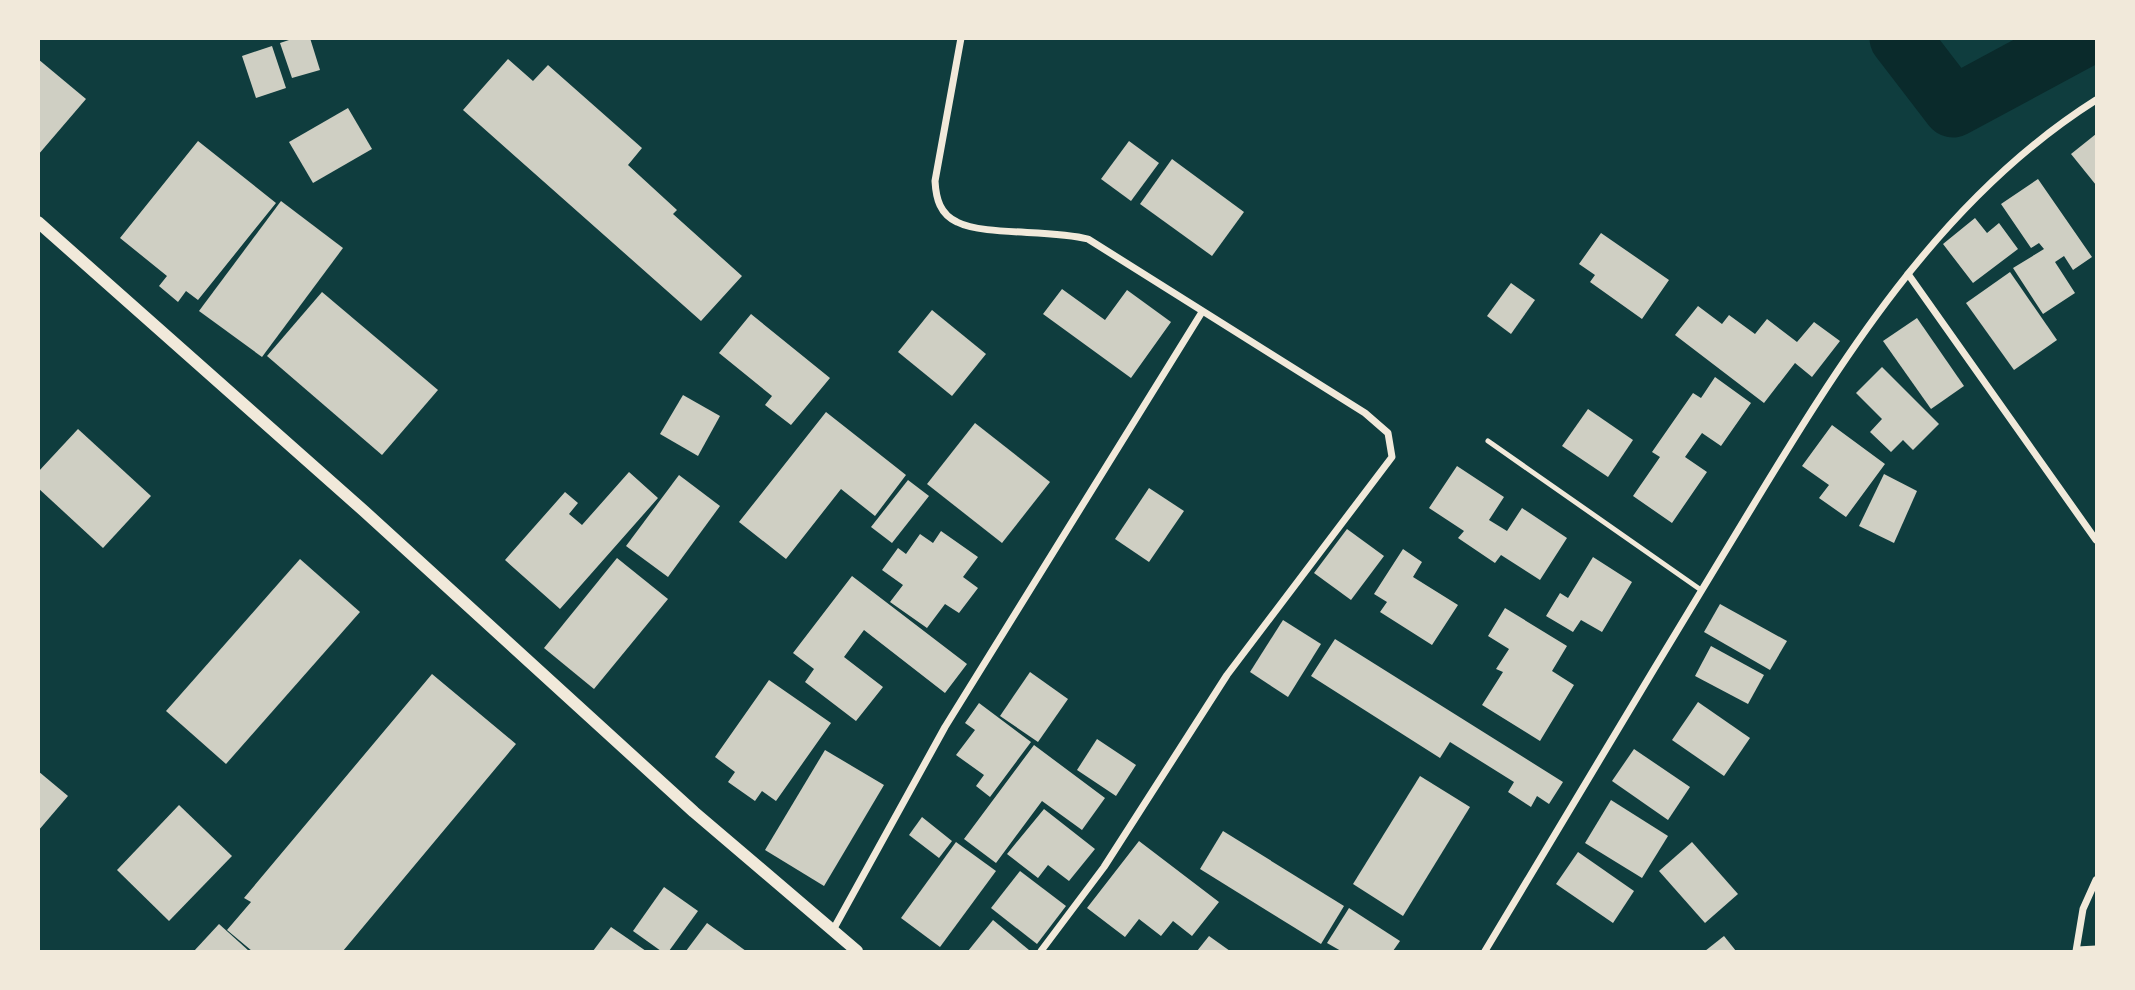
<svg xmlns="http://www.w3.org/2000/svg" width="2135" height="990" font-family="'Source Sans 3',sans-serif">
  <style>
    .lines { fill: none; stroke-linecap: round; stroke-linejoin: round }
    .river { stroke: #0a2a2b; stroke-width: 61 }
    .building { fill: #cfcfc3 }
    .service { stroke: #f1e9da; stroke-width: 5 }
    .minor { stroke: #f1e9da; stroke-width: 7 }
    .tertiary { stroke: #f1e9da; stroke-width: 12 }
  </style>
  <rect width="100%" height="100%" fill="#0f3d3e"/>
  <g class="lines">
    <polyline class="river" points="1900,38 1953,107 2081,38"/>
  </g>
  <g class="building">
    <polygon points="295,38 310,38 320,70 292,78 280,43"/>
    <polygon points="272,46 286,88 256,98 242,56"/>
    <polygon points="38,59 86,99 38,155"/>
    <polygon points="508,59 533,81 548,65 642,148 628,165 677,210 673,214 742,276 701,321 463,110"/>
    <polygon points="348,108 372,149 313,183 289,142"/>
    <polygon points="2096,134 2096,185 2071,154"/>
    <polygon points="198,141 276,203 198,300 186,291 178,302 159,286 167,276 120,238"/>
    <polygon points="1129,141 1159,163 1131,201 1101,179"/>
    <polygon points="1172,159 1244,212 1212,256 1140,204"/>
    <polygon points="2038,179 2092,257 2073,270 2064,256 2055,262 2075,293 2043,314 2013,268 2044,249 2039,243 2031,248 2001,204"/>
    <polygon points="281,201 343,248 262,357 199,311"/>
    <polygon points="1975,218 1987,233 1999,223 2018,249 1973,283 1943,244"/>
    <polygon points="1601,233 1669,280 1642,319 1590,282 1595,275 1579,264"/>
    <polygon points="2010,272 2057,340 2014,370 1966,303"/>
    <polygon points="1511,283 1535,300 1511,334 1487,316"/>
    <polygon points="1062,289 1105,320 1127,290 1171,322 1131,378 1043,314"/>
    <polygon points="322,292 438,390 382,455 267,356"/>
    <polygon points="1698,306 1722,324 1729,315 1755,334 1767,319 1797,342 1814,322 1840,341 1812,377 1795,363 1764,403 1675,335"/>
    <polygon points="932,310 986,354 952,396 898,352"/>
    <polygon points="751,314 830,378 791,425 765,405 772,396 719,353"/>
    <polygon points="1917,318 1964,386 1931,409 1883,341"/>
    <polygon points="1882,367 1939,424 1913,450 1903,440 1891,452 1870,432 1882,419 1856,393"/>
    <polygon points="1715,377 1751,403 1721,446 1702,433 1685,457 1707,472 1672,523 1633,496 1660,457 1652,452 1693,393 1701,398"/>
    <polygon points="683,395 720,416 698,456 660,434"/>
    <polygon points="1588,409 1633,440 1608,477 1562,446"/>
    <polygon points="826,412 906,475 875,516 841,489 786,559 739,522"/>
    <polygon points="975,423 1050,482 1002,543 927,484"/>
    <polygon points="1832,425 1885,464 1846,517 1819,498 1829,485 1802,466"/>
    <polygon points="78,429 151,496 103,548 38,488 38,472"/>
    <polygon points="1457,466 1504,497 1489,520 1507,531 1522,508 1567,538 1540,580 1501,555 1495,563 1458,538 1464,531 1429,508"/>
    <polygon points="629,472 658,498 560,609 505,560 565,492 578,503 569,514 582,525"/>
    <polygon points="1884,474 1917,491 1894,543 1859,526"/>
    <polygon points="679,475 720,506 668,577 626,546"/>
    <polygon points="908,480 929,496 892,543 871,527"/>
    <polygon points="1149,488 1184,511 1149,562 1115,539"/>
    <polygon points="1347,529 1384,556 1351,600 1314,573"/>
    <polygon points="941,531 978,557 963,577 978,588 959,613 945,604 927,628 890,602 903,585 882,570 898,548 906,554 920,534 933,543"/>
    <polygon points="1403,549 1422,562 1413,577 1458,605 1432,645 1380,612 1387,602 1374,594"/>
    <polygon points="1593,557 1632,582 1602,632 1581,620 1573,632 1546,616 1560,593 1568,598"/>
    <polygon points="617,558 668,599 594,689 544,648"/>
    <polygon points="300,559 360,612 226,764 166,711"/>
    <polygon points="852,576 967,664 945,693 864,630 844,657 883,687 856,721 805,682 814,669 793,653"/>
    <polygon points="1720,604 1787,641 1770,670 1704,632"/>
    <polygon points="1505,608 1567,646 1552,671 1574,685 1540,741 1482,705 1503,672 1496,669 1509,649 1488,636"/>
    <polygon points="1283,620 1321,644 1288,697 1250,672"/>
    <polygon points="1335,639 1563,782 1549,804 1537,796 1531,807 1508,792 1514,782 1450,742 1440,758 1311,676"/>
    <polygon points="1711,646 1764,675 1748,704 1695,676"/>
    <polygon points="1030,672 1068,699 1038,742 1000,716"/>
    <polygon points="432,674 516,744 343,951 252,951 227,930 251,902 244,898"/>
    <polygon points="769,680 831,723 776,801 762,791 755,801 728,782 735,772 715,757"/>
    <polygon points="1698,702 1750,738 1724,776 1672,740"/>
    <polygon points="979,703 1031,742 990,797 976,786 984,775 956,755 975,730 965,723"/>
    <polygon points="1097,739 1136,765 1116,796 1077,770"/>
    <polygon points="1034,745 1105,798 1082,830 1042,801 996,863 964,839"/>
    <polygon points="1634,749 1690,787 1668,820 1612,781"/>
    <polygon points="825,750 884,785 824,886 765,850"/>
    <polygon points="38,771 68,796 38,831"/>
    <polygon points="1420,776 1470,807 1403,916 1353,884"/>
    <polygon points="1611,800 1668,836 1642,878 1585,843"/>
    <polygon points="179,805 232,856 169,921 117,870"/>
    <polygon points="1044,809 1095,849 1069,881 1048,865 1038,878 1007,854"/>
    <polygon points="922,817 952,841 939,858 909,835"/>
    <polygon points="1223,831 1344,906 1321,944 1200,869"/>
    <polygon points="1139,841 1219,902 1192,936 1173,921 1161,936 1139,919 1125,937 1087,908"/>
    <polygon points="956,842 996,871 940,947 901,918"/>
    <polygon points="1692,842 1738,894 1705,923 1659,871"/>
    <polygon points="1578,852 1634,891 1613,923 1556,884"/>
    <polygon points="1020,871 1066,906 1037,944 991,908"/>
    <polygon points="664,887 698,911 669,951 661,951 633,931"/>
    <polygon points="1349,908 1400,941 1393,951 1341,951 1327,943"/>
    <polygon points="993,920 1029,950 1028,951 968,951"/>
    <polygon points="707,923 746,951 686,951"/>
    <polygon points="219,924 249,951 194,951"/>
    <polygon points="611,927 646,951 593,951"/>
    <polygon points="1209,936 1230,951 1197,951"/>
    <polygon points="1724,936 1736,951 1705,951"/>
  </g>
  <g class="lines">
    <polyline class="service" points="1488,441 1701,590"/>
    <g class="minor">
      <path d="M961 38 935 181C936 199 940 214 957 222 984 236 1052 229 1088 239L1365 413 1388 433 1392 457 1227 675 1104 867 1041 951"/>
      <polyline points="1908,274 2096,540"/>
      <polyline points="833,930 945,727 1202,312"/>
      <polyline points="2077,950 2096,949"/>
      <path d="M1485 951C1563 821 1641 690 1720 560 1823 391 1925 208 2096 100"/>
      <polyline points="2076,951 2083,909 2096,880"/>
    </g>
    <polyline class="tertiary" points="38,222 364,511 694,812 857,951"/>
  </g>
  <rect width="2135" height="990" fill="none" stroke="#f1e9da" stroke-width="80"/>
</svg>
